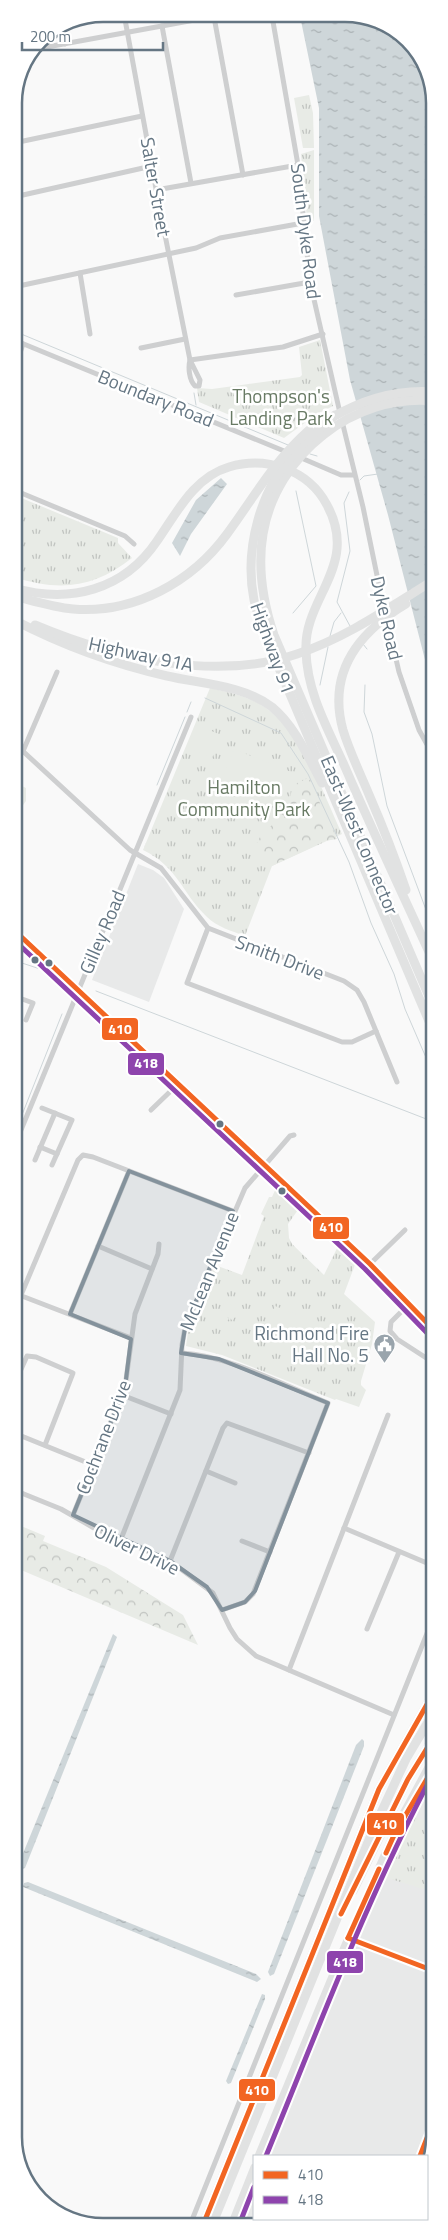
<svg xmlns="http://www.w3.org/2000/svg" width="448" height="2240" font-family="'Titillium Web',sans-serif">
  <style>
    .built { fill: #e8e9e9 }
    .grass { fill: url(#grass-tufts) }
    .forest { fill: url(#forest-crowns) }
    .garden { fill: #e8ebe6 }
    .water { fill: url(#water-ripples) }
    .lines { fill: none; stroke-linecap: round; stroke-linejoin: round }
    .stream { stroke: #ced6d9; stroke-width: 1 }
    .street { stroke: #cecfd0; stroke-width: 5 }
    .secondary { stroke: #e1e2e2; stroke-width: 7 }
    .highway { stroke: #e1e2e2; stroke-width: 9 }
    .bus-1-casing { stroke: #fff; stroke-width: 9 }
    .bus-2-casing { stroke: #fff; stroke-width: 9 }
    .bus-1 { stroke: #f26522; stroke-width: 5 }
    .bus-2 { stroke: #8e44ad; stroke-width: 5 }
    .marked { fill: #84929c; fill-opacity: 0.2; stroke: #84929c; stroke-width: 4; stroke-linejoin: round }
    .bus-dot { fill: #657683; stroke: #fff; stroke-width: 2 }
    .labels { text-anchor: middle; stroke-width: 5; stroke-linejoin: round; paint-order: stroke }
    .street-label { font-size: 19px; fill: #657683; stroke: #fff }
    .park-label { font-size: 19px; fill: #687a64; stroke: #fff }
    .poi-label { font-size: 19px; fill: #657683; stroke: #fff; text-anchor: end }
    .rim { fill: none; stroke: #657683; stroke-width: 2.5 }
    .line-badge { stroke: #fff; stroke-width: 2 }
    .badge-label { font-size: 14px; text-anchor: middle; font-weight: bold; fill: #fff }
  </style>
  <defs>
    <pattern id="grass-tufts" width="24" height="20" patternUnits="userSpaceOnUse" patternTransform="scale(1.25)"><rect width="24" height="20" fill="#e8ebe6"/><path d="M3 7l-1-3M5 7V3M7 7l1-3M15 17l-1-3M17 17v-4M19 17l1-3" fill="none" stroke="#c0c3c0"/></pattern>
    <pattern id="forest-crowns" width="20" height="18" patternUnits="userSpaceOnUse" patternTransform="scale(1.25)"><rect width="20" height="18" fill="#e8ebe6"/><path d="M2 6a3 3 0 1 1 6 0M12 15a3 3 0 1 1 6 0" fill="none" stroke="#c0c3c0"/></pattern>
    <pattern id="water-ripples" width="26" height="14" patternUnits="userSpaceOnUse" patternTransform="scale(1.25)"><rect width="26" height="14" fill="#ced6d9"/><path d="M2 4q2-2 4 0t4 0M15 11q2-2 4 0t4 0" fill="none" stroke="#abb2b5"/></pattern>
  </defs>
  <rect width="100%" height="100%" fill="#f9f9f9"/>
  <g class="built">
    <polygon points="138,864 153,870 164,878 184,909 149,1002 92,980"/>
    <polygon points="434,1771 434,2142 427,2159 427,2156 267,2156 315,2037 383,1881"/>
    <polygon points="254,2190 254,2219 370,2219 356,2226 240,2225"/>
  </g>
  <g class="grass">
    <polygon points="309,95 313,113 314,148 303,148 294,98"/>
    <polygon points="314,150 314,221 307,219 301,154"/>
    <polygon points="320,340 333,406 317,414 284,438 199,402 197,388 212,389 300,377 302,375 299,347"/>
    <path d="M14 495 118 538V543L132 558C94 588 60 592 14 577Z"/>
    <path d="M210 688C227 692 245 695 261 705 301 728 323 793 342 834L272 866 245 936C232 931 217 927 207 917 181 892 178 867 143 850Z"/>
    <polygon points="277,1186 300,1207 288,1224 289,1238 292,1244 324,1275 340,1242 356,1262 344,1294 375,1322 372,1344 361,1381 361,1385 366,1390 359,1407 336,1399 335,1400 222,1355 186,1346 188,1332 215,1265 242,1275 264,1216 261,1214 269,1197 272,1197"/>
    <polygon points="413,1816 434,1824 433,1892 384,1877"/>
  </g>
  <g class="forest">
    <polygon points="308,778 337,839 325,841 272,866 253,851 262,833 277,821 288,806 293,785"/>
    <polygon points="14,782 26,788 26,801 14,818"/>
    <polygon points="14,1523 45,1536 43,1541 106,1567 183,1615 198,1645 14,1567"/>
  </g>
  <g class="garden">
    <polygon points="197,725 221,735 212,758 188,748"/>
    <polygon points="234,749 291,772 277,808 219,786"/>
    <polygon points="227,1300 239,1313 232,1320 225,1314 229,1319 222,1325 215,1318 222,1311 220,1308"/>
    <polygon points="275,1306 334,1329 321,1362 262,1338"/>
  </g>
  <g class="water">
    <polygon points="300,16 368,17 412,44 434,92 434,695 388,515 350,380 319,216 319,108"/>
    <polygon points="221,478 227,484 191,534 180,556 172,543 196,500"/>
    <polygon points="113,1634 117,1637 25,1868 19,1870 17,1868"/>
    <polygon points="362,1739 364,1741 364,1746 274,1974 270,1976 268,1972 356,1745"/>
    <polygon points="28,1882 256,1974 261,1979 257,1982 23,1887 24,1883"/>
    <polygon points="262,1994 265,1995 265,1999 231,2083 228,2084 226,2081"/>
  </g>
  <g class="lines">
    <g class="stream">
      <polyline points="14,331 288,445"/>
      <polyline points="194,393 196,405"/>
      <polyline points="310,454 317,456"/>
      <polyline points="360,480 364,476 378,474"/>
      <polyline points="349,492 344,503 350,551 337,602 350,626"/>
      <polyline points="293,613 316,586 296,491"/>
      <polyline points="330,636 334,622 341,613"/>
      <polyline points="363,644 367,649"/>
      <polyline points="320,685 328,647"/>
      <polyline points="365,685 364,712 372,734 387,806 434,931"/>
      <polyline points="205,698 281,733 308,774 349,862 371,923 394,974 405,1009 434,1076"/>
      <polyline points="187,712 191,702"/>
      <polyline points="157,785 185,717"/>
      <polyline points="16,961 46,971"/>
      <polyline points="96,991 434,1122"/>
      <polyline points="14,1135 62,1014"/>
    </g>
    <g class="street">
      <path d="M124 14 159 205 190 360C188 367 189 380 195 386H199L200 380 190 360"/>
      <polyline points="272,16 298,165 310,282 340,413"/>
      <polyline points="214,17 243,175"/>
      <polyline points="62,25 65,44"/>
      <polyline points="162,26 191,183"/>
      <polyline points="36,49 222,15"/>
      <polyline points="14,143 142,116"/>
      <polyline points="156,190 298,165"/>
      <polyline points="14,197 152,166"/>
      <polyline points="80,273 90,334"/>
      <polyline points="14,287 196,248 220,238 303,223"/>
      <polyline points="236,295 310,282"/>
      <polyline points="14,340 289,453"/>
      <polyline points="141,348 185,339"/>
      <polyline points="190,360 283,347 323,334"/>
      <polyline points="14,364 16,365 23,344"/>
      <polyline points="342,421 363,507 380,590 399,672 419,730 434,757"/>
      <polyline points="299,457 341,475 354,475"/>
      <polyline points="14,490 125,536 134,544"/>
      <polyline points="14,743 130,850 161,868 208,928 344,981 357,990 364,1002 397,1082"/>
      <polyline points="23,751 57,672"/>
      <polyline points="208,928 187,983 342,1042 352,1042 376,1031"/>
      <polyline points="14,961 24,939"/>
      <polyline points="14,996 33,1003 26,1020"/>
      <polyline points="42,1108 72,1120 52,1165"/>
      <polyline points="151,1110 178,1084"/>
      <polyline points="14,1147 191,717"/>
      <polyline points="40,1147 57,1154"/>
      <polyline points="35,1160 55,1113"/>
      <polyline points="98,1246 152,1269"/>
      <polyline points="370,1264 405,1230"/>
      <polyline points="14,1293 131,1338"/>
      <polyline points="21,1295 78,1160 83,1155 93,1157 233,1211"/>
      <polyline points="409,1304 391,1322 390,1331 397,1339 434,1363"/>
      <polyline points="70,1314 129,1171"/>
      <path d="M182 1353C227 1355 285 1386 328 1403L253 1594 245 1602 222 1610"/>
      <polyline points="14,1385 27,1356 36,1357 73,1373 45,1445"/>
      <polyline points="122,1395 171,1414"/>
      <polyline points="14,1433 93,1465"/>
      <polyline points="206,1471 235,1483"/>
      <polyline points="14,1490 61,1509 94,1528 170,1561 213,1593 230,1628 237,1639 256,1656 394,1715"/>
      <polyline points="73,1515 125,1387 135,1314 158,1254 159,1244"/>
      <polyline points="344,1528 434,1566"/>
      <polyline points="121,1539 180,1390 182,1345 185,1328 245,1188 290,1136 294,1135"/>
      <polyline points="242,1541 270,1552"/>
      <polyline points="170,1561 223,1428 227,1423 309,1453"/>
      <polyline points="367,1629 399,1552"/>
      <polyline points="289,1670 388,1415"/>
      <polyline points="348,1938 434,1971"/>
      <polyline points="420,2156 434,2120"/>
      <polyline points="190,2225 434,1616"/>
    </g>
    <g class="secondary">
      <polyline points="14,930 370,1264 434,1330"/>
      <polyline points="408,1814 434,1767"/>
      <polyline points="258,2156 344,1947 399,1821 434,1756"/>
      <polyline points="231,2225 254,2167"/>
    </g>
    <g class="highway">
      <path d="M434 401C354 393 276 455 263 534 257 569 263 602 274 635L434 1008"/>
      <path d="M335 415C322 427 308 438 296 451 260 489 244 549 254 600 257 614 262 627 267 640L434 1033"/>
      <path d="M331 418C362 400 397 389 434 392"/>
      <path d="M14 588C70 604 124 590 157 541 176 514 194 477 229 467 266 456 308 469 327 505 360 566 303 598 306 651 307 693 328 729 345 767 373 832 404 897 434 963"/>
      <path d="M14 596C34 601 53 607 73 609 134 614 192 582 227 534 255 496 273 462 309 430"/>
      <path d="M406 604C359 632 327 672 343 730 350 753 361 775 370 797 383 827 395 858 406 890"/>
      <path d="M14 620C62 645 114 664 167 676 202 684 243 685 272 707 295 726 308 757 322 783"/>
      <path d="M35 625C113 658 215 682 297 654 346 638 390 607 434 580"/>
      <polyline points="353,1891 408,1779 434,1737"/>
      <polyline points="203,2225 379,1789 434,1692"/>
      <polyline points="212,2225 373,1830 406,1759 434,1712"/>
    </g>
    <defs>
      <g id="bus-1">
        <polyline points="14,930 370,1264 434,1330"/>
        <polyline points="386,1853 395,1833 434,1767"/>
        <polyline points="341,1914 408,1779 434,1737"/>
        <polyline points="348,1938 379,1869"/>
        <polyline points="348,1938 434,1971"/>
        <polyline points="420,2156 434,2120"/>
        <polyline points="203,2225 379,1789 434,1692"/>
      </g>
      <g id="bus-2">
        <polyline points="14,940 365,1269 429,1335"/>
        <path d="M266 2156C319 2027 368 1895 434 1772"/>
        <polyline points="239,2225 254,2187"/>
      </g>
    </defs>
    <use href="#bus-1" class="bus-1-casing"/>
    <use href="#bus-2" class="bus-2-casing"/>
    <use href="#bus-1" class="bus-1"/>
    <use href="#bus-2" class="bus-2"/>
  </g>
  <path class="marked" d="M129 1171 233 1211 185 1328 181 1353 219 1359 328 1403 255 1591 245 1602 222 1610 207 1587 170 1561 73 1515 125 1387 131 1339 70 1314Z"/>
  <defs>
    <symbol id="civic-pin" viewBox="-11 -11 22 30"><path d="M0 17L-7.5 6A9.5 9.5 0 1 1 7.5 6Z" fill="#99a4ac" stroke="#fff"/><path d="M-.6-6.5H3V-4.5H.6V-3L4-1V1h2V6H-6V1h2V-1L-.6-3ZM-1.2 2.5V6h2.4V2.5Z" fill="#fff"/></symbol>
  </defs>
  <g fill-rule="evenodd">
    <use href="#civic-pin" x="372" y="1332" width="25" height="34"/>
  </g>
  <g class="bus-dot">
    <circle cx="35" cy="960" r="4.5"/>
    <circle cx="49" cy="963" r="4.5"/>
    <circle cx="220" cy="1124" r="4.5"/>
    <circle cx="282" cy="1191" r="4.5"/>
  </g>
  <g class="labels">
    <g class="street-label">
      <text transform="translate(156 187) rotate(80)" y="7">Salter Street</text>
      <text transform="translate(306 231) rotate(83)" y="7">South Dyke Road</text>
      <text transform="translate(156 398) rotate(22)" y="7">Boundary Road</text>
      <text transform="translate(387 618) rotate(77)" y="7">Dyke Road</text>
      <text transform="translate(273 648) rotate(70)" y="7">Highway 91</text>
      <text transform="translate(141 654) rotate(12)" y="7">Highway 91A</text>
      <text transform="translate(360 835) rotate(67)" y="7">East-West Connector</text>
      <text transform="translate(102 932) rotate(-67)" y="7">Gilley Road</text>
      <text transform="translate(280 957) rotate(21)" y="7">Smith Drive</text>
      <text transform="translate(209 1271) rotate(-68)" y="7">McLean Avenue</text>
      <text transform="translate(103 1437) rotate(-69)" y="7">Cochrane Drive</text>
      <text transform="translate(137 1549) rotate(26)" y="7">Oliver Drive</text>
    </g>
    <g class="park-label">
      <text x="281" y="403">Thompson's<tspan x="281" dy="22">Landing Park</tspan></text>
      <text x="244" y="794">Hamilton<tspan x="244" dy="22">Community Park</tspan></text>
    </g>
    <g class="poi-label">
      <text x="369" y="1340">Richmond Fire<tspan x="369" dy="22">Hall No. 5</tspan></text>
    </g>
  </g>
  <path d="M0 0H448V2240H0ZM103 22H345A81 81 0 0 1 426 103V2137A81 81 0 0 1 345 2218H103A81 81 0 0 1 22 2137V103A81 81 0 0 1 103 22Z" fill="#fff" fill-rule="evenodd"/>
  <path class="rim" d="M103 22H345A81 81 0 0 1 426 103V2137A81 81 0 0 1 345 2218H103A81 81 0 0 1 22 2137V103A81 81 0 0 1 103 22Z"/>
  <g class="line-badge">
    <rect x="101" y="1017" width="38" height="24" rx="5" fill="#f26522"/>
    <rect x="127" y="1052" width="38" height="24" rx="5" fill="#8e44ad"/>
    <rect x="312" y="1216" width="38" height="24" rx="5" fill="#f26522"/>
    <rect x="366" y="1812" width="39" height="24" rx="5" fill="#f26522"/>
    <rect x="326" y="1950" width="38" height="24" rx="5" fill="#8e44ad"/>
    <rect x="238" y="2078" width="38" height="24" rx="5" fill="#f26522"/>
  </g>
  <g class="badge-label">
    <text x="120" y="1034">410</text>
    <text x="146" y="1068">418</text>
    <text x="331" y="1232">410</text>
    <text x="385" y="1829">410</text>
    <text x="345" y="1967">418</text>
    <text x="257" y="2095">410</text>
  </g>
  <rect x="253" y="2155" width="175" height="65" fill="#ffffff" stroke="#c1c8cd"/>
  <rect x="263" y="2171" width="25" height="8" fill="#f26522" stroke="#c1c8cd"/>
  <text x="298" y="2180" font-size="15" fill="#657683">410</text>
  <rect x="263" y="2196" width="25" height="8" fill="#8e44ad" stroke="#c1c8cd"/>
  <text x="298" y="2205" font-size="15" fill="#657683">418</text>
  <path d="M22 42v8h141v-8" fill="none" stroke="#657683" stroke-width="2.5"/>
  <text x="30" y="42" font-size="15" fill="#657683" stroke="#ffffff" stroke-width="4" paint-order="stroke">200 m</text>
</svg>
